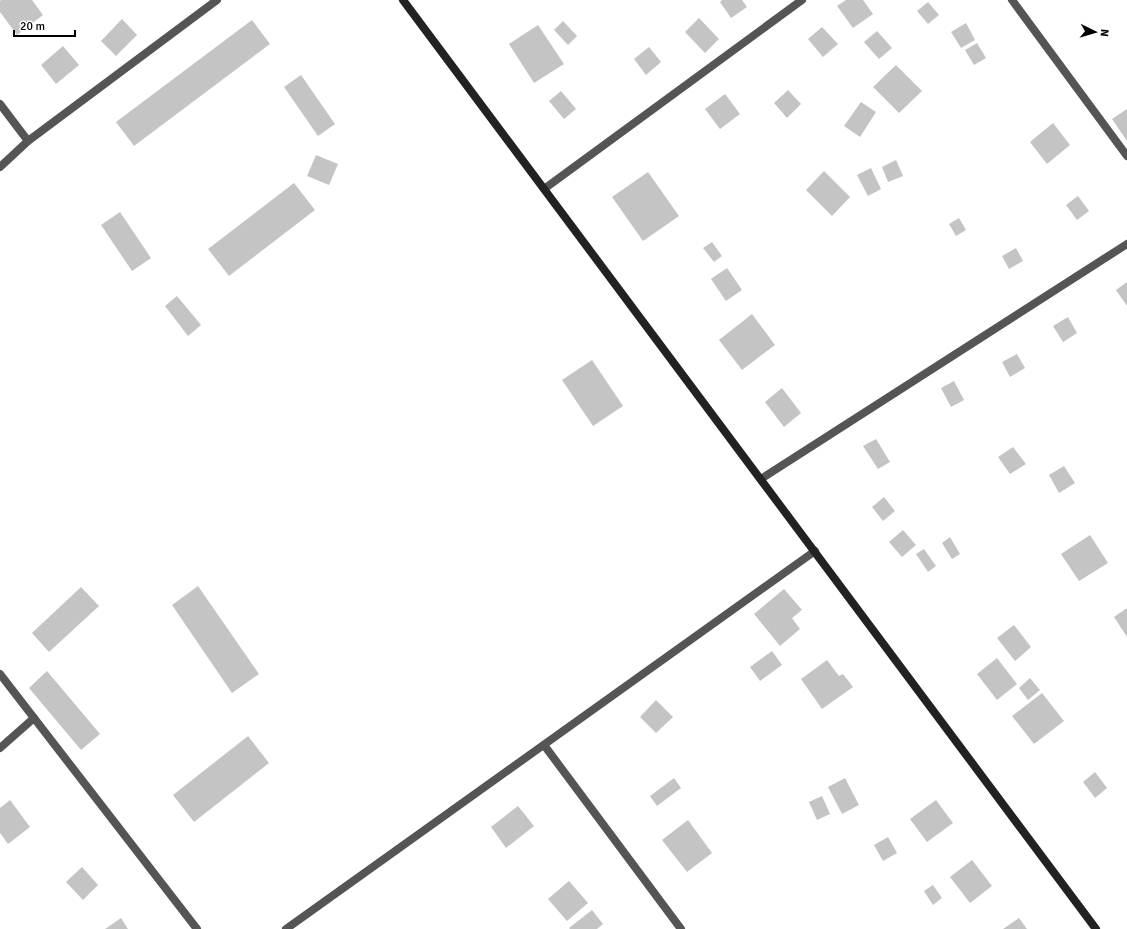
<svg xmlns="http://www.w3.org/2000/svg" width="1127" height="929" font-family="Signika,sans-serif">
  <style>
    .building { fill: #c4c4c4 }
    .lines { fill: none; stroke-linecap: round; stroke-linejoin: round }
    .minor { stroke: #555; stroke-width: 8 }
    .secondary { stroke: #222; stroke-width: 8 }
  </style>
  <rect width="100%" height="100%" fill="#fff"/>
  <g class="building">
    <polygon points="1,0 32,0 43,15 17,35 0,12 0,1"/>
    <polygon points="722,0 742,0 747,7 731,18 720,2"/>
    <polygon points="846,0 863,0 873,14 853,28 837,6"/>
    <polygon points="928,2 939,15 928,24 917,11"/>
    <polygon points="699,18 719,39 705,53 685,32"/>
    <polygon points="122,19 137,35 116,56 101,41"/>
    <polygon points="252,20 270,44 134,146 116,122"/>
    <polygon points="563,21 577,36 568,45 554,30"/>
    <polygon points="966,23 975,40 961,48 951,32"/>
    <polygon points="538,25 564,64 534,83 509,44"/>
    <polygon points="822,27 838,44 823,57 808,39"/>
    <polygon points="877,31 892,48 879,59 864,42"/>
    <polygon points="977,43 986,58 974,65 965,50"/>
    <polygon points="63,46 79,65 56,84 41,65"/>
    <polygon points="649,47 661,62 646,75 634,59"/>
    <polygon points="896,65 922,91 899,113 873,87"/>
    <polygon points="301,75 335,124 318,136 284,87"/>
    <polygon points="788,90 801,104 787,118 774,103"/>
    <polygon points="561,91 576,109 564,119 549,101"/>
    <polygon points="725,94 740,114 720,129 705,109"/>
    <polygon points="861,102 876,112 860,137 844,126"/>
    <polygon points="1127,109 1127,141 1112,119"/>
    <polygon points="1053,123 1070,145 1047,164 1030,142"/>
    <polygon points="316,155 338,164 329,185 307,176"/>
    <polygon points="896,160 903,176 888,182 882,167"/>
    <polygon points="871,168 881,189 868,196 857,175"/>
    <polygon points="824,171 850,197 832,216 806,190"/>
    <polygon points="648,172 679,216 643,241 612,197"/>
    <polygon points="294,183 315,210 229,276 208,249"/>
    <polygon points="1078,196 1089,211 1077,220 1066,205"/>
    <polygon points="120,212 151,258 132,271 101,225"/>
    <polygon points="959,218 966,230 956,236 949,224"/>
    <polygon points="712,242 722,256 714,262 703,248"/>
    <polygon points="1016,248 1023,261 1009,269 1002,256"/>
    <polygon points="727,268 742,290 726,301 711,279"/>
    <polygon points="1127,282 1127,306 1116,290"/>
    <polygon points="177,296 201,325 188,336 165,306"/>
    <polygon points="752,314 775,345 742,370 719,340"/>
    <polygon points="1068,317 1077,333 1063,342 1053,326"/>
    <polygon points="1017,354 1025,368 1010,377 1002,362"/>
    <polygon points="592,360 623,406 593,426 562,380"/>
    <polygon points="954,381 964,400 951,407 941,388"/>
    <polygon points="782,388 801,413 784,427 765,402"/>
    <polygon points="876,439 890,462 878,469 863,446"/>
    <polygon points="1013,447 1026,464 1010,474 998,457"/>
    <polygon points="1064,466 1075,483 1059,493 1049,475"/>
    <polygon points="884,497 895,511 883,521 872,507"/>
    <polygon points="903,530 916,545 902,557 889,542"/>
    <polygon points="1090,535 1108,563 1079,581 1061,554"/>
    <polygon points="950,537 960,554 952,559 942,543"/>
    <polygon points="924,549 936,566 928,572 916,554"/>
    <polygon points="198,586 259,674 232,693 172,605"/>
    <polygon points="81,587 99,606 49,652 32,633"/>
    <polygon points="784,589 802,610 792,618 800,629 780,646 754,614"/>
    <polygon points="1127,608 1127,637 1114,617"/>
    <polygon points="1014,625 1031,647 1015,661 997,638"/>
    <polygon points="772,651 782,665 760,681 750,667"/>
    <polygon points="997,658 1017,684 997,700 977,674"/>
    <polygon points="827,660 839,676 843,674 853,687 822,709 801,679"/>
    <polygon points="47,671 100,734 81,750 29,688"/>
    <polygon points="1030,678 1040,690 1028,700 1019,688"/>
    <polygon points="1042,693 1064,721 1034,744 1012,716"/>
    <polygon points="656,700 673,717 656,733 640,717"/>
    <polygon points="248,736 269,763 194,822 173,795"/>
    <polygon points="1095,772 1107,788 1095,798 1083,782"/>
    <polygon points="674,778 681,788 657,806 650,796"/>
    <polygon points="845,778 859,805 842,814 828,787"/>
    <polygon points="822,796 830,814 817,820 809,802"/>
    <polygon points="10,800 30,827 8,844 0,833 0,808"/>
    <polygon points="936,800 953,823 927,842 910,819"/>
    <polygon points="518,806 534,826 506,848 491,827"/>
    <polygon points="688,820 712,853 687,872 662,840"/>
    <polygon points="888,837 897,853 883,861 874,845"/>
    <polygon points="972,860 992,886 970,903 950,877"/>
    <polygon points="82,867 98,885 83,900 66,882"/>
    <polygon points="569,881 588,903 567,921 548,899"/>
    <polygon points="933,885 942,898 933,905 924,891"/>
    <polygon points="592,910 603,924 597,929 570,929 569,928"/>
    <polygon points="121,918 128,929 105,929"/>
    <polygon points="1019,918 1027,929 1003,929"/>
  </g>
  <g class="lines">
    <g class="minor">
      <polyline points="1012,0 1127,156"/>
      <polyline points="0,104 28,141"/>
      <polyline points="0,167 28,141 217,0"/>
      <polyline points="544,189 802,0"/>
      <polyline points="761,479 1127,244"/>
      <polyline points="0,674 197,929"/>
      <polyline points="544,745 681,929"/>
      <polyline points="0,748 34,718"/>
      <polyline points="286,929 815,551"/>
    </g>
    <polyline class="secondary" points="403,0 1096,929"/>
  </g>
  <g transform="translate(1095 32) rotate(95)" stroke="#ffffff" stroke-width="3" paint-order="stroke">
  <path d="M0-3L7 15L0 10L-7 15Z" fill="#000000"/>
  <text y="-6" font-size="11" font-weight="bold" text-anchor="middle" fill="#000000">N</text>
  </g>
  <path d="M14 30v6h61v-6" fill="none" stroke="#000000" stroke-width="2"/>
  <text x="20" y="30" font-size="12" fill="#000000" stroke="#ffffff" stroke-width="3" paint-order="stroke">20 m</text>
</svg>
